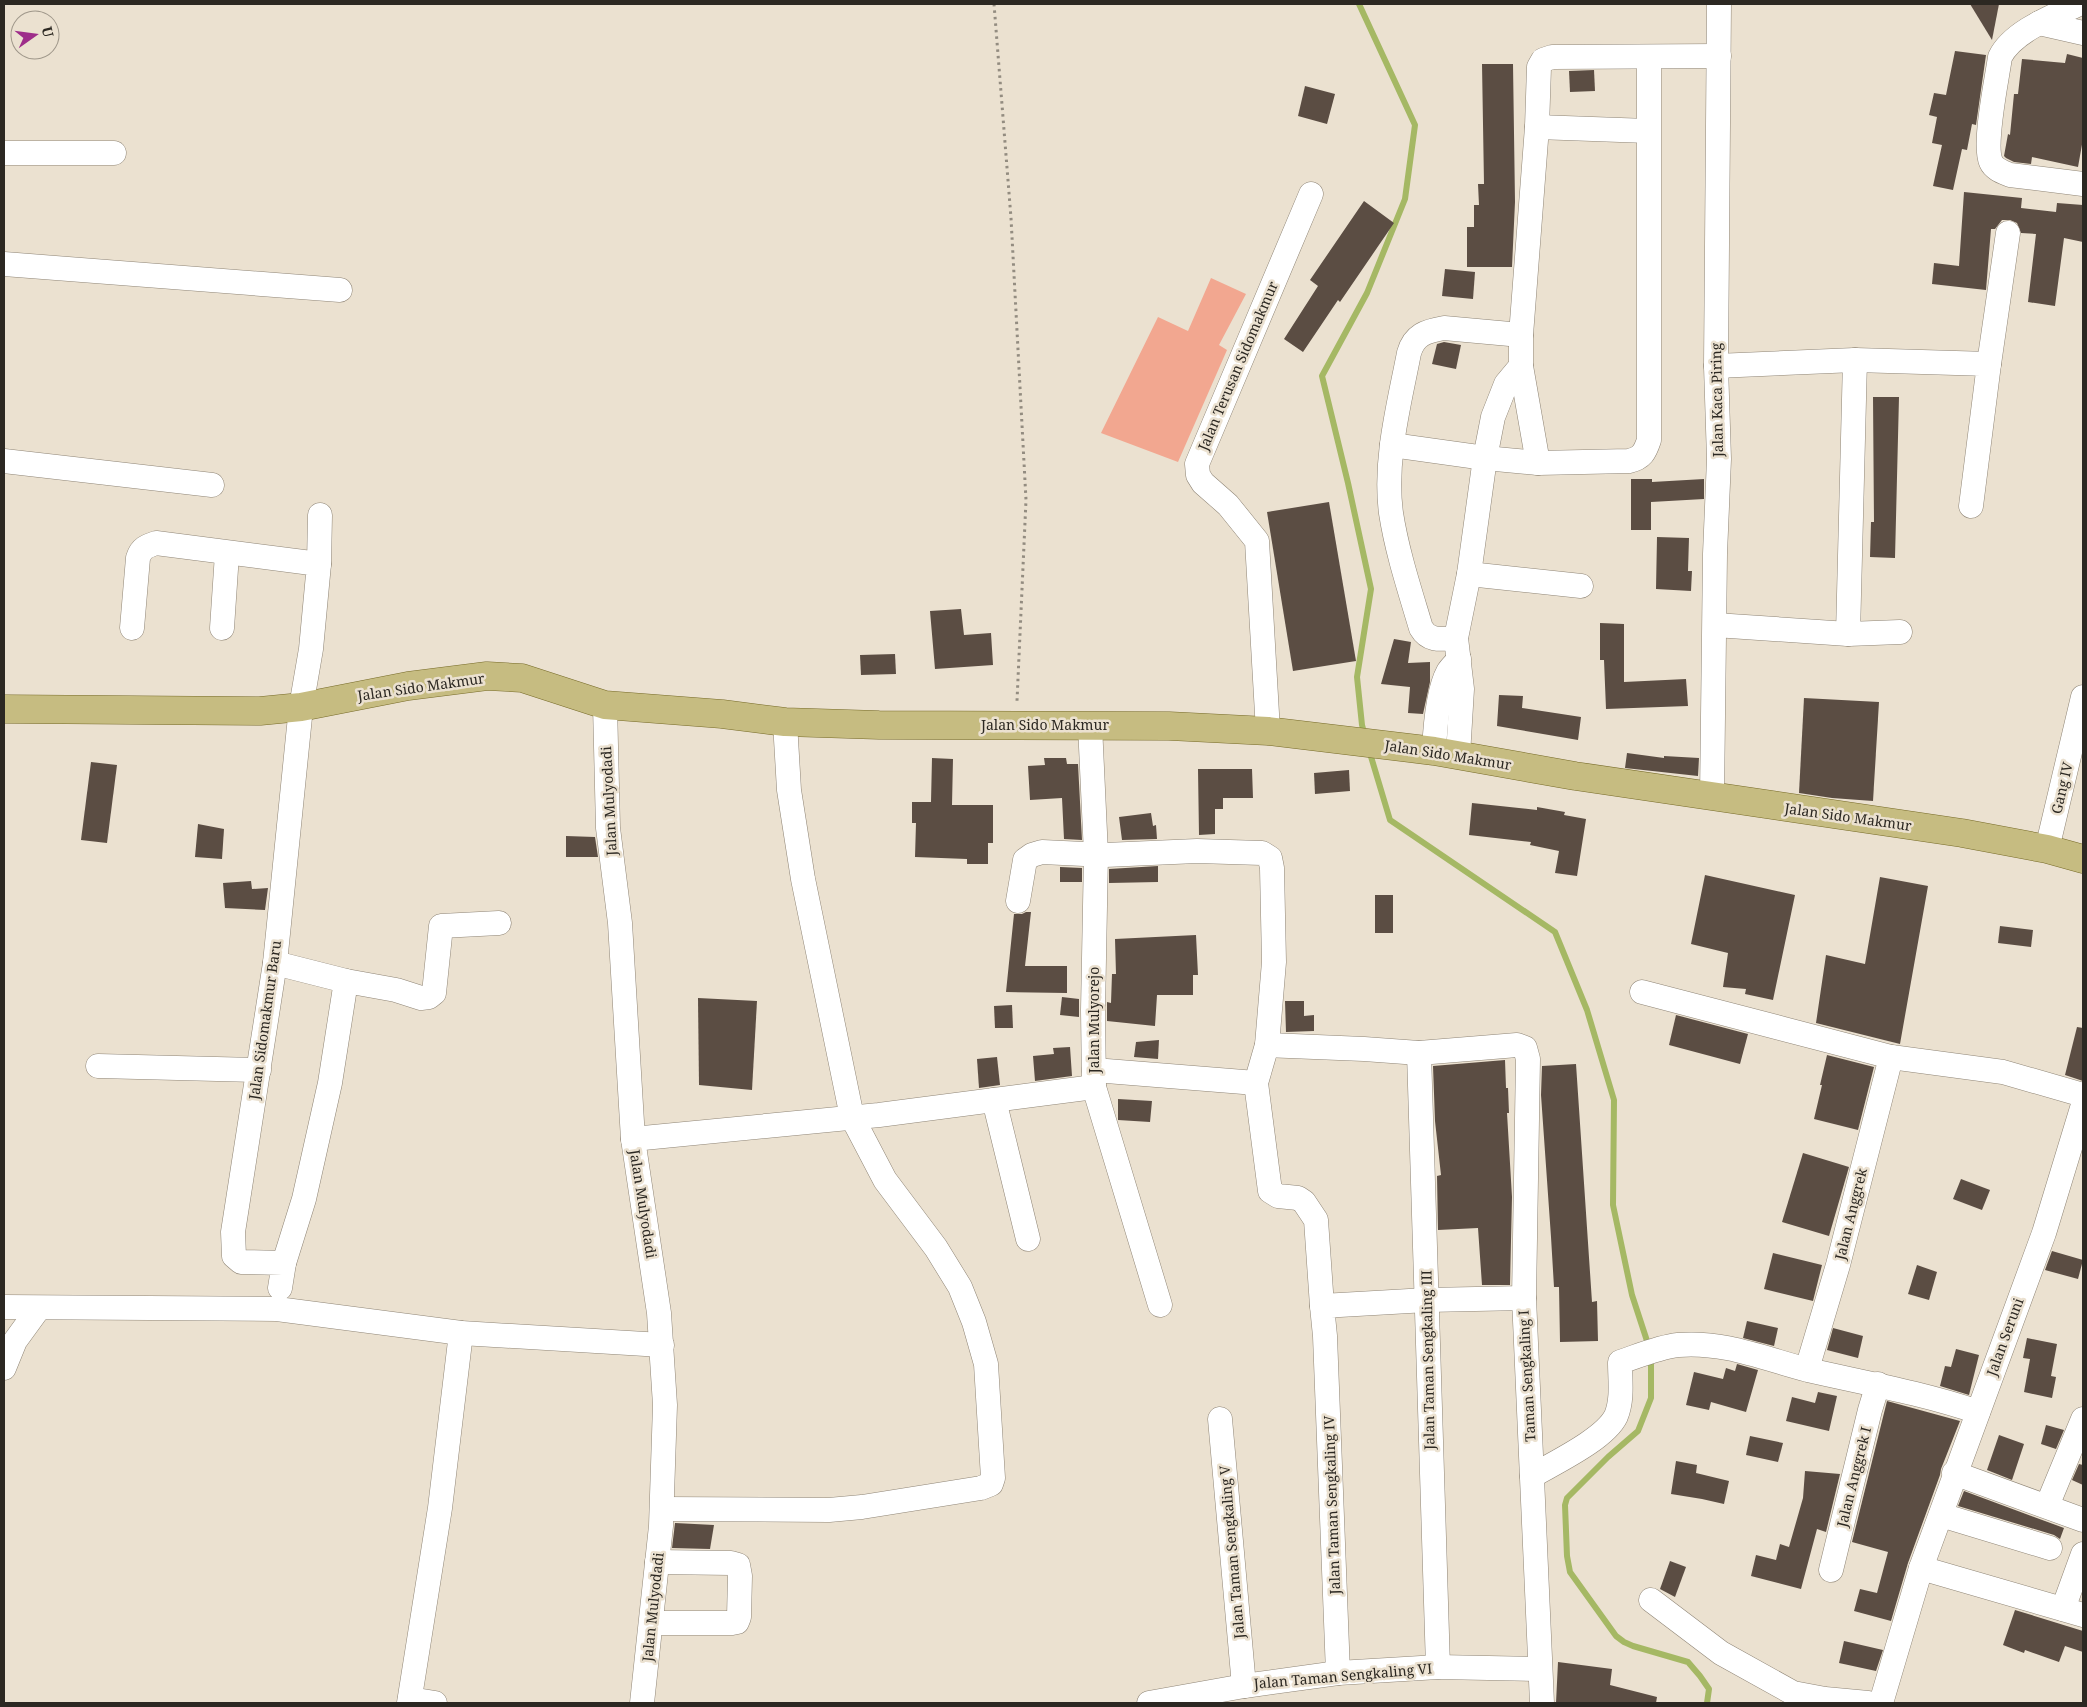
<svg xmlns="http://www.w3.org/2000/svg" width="2087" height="1707" font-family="'Noto Serif',serif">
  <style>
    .pitch { fill: #f2a790 }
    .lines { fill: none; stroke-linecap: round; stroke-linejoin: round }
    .stream { stroke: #a5b864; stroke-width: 6 }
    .building { fill: #5b4d43 }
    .minor-casing { stroke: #8f8576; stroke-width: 25 }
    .major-casing { stroke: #776b29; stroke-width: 29 }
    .path { stroke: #938c80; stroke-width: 3; stroke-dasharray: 2.5 4; stroke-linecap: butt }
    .minor { stroke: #fff; stroke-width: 24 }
    .major { stroke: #c6bc81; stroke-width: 28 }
    .labels { text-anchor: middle; stroke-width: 5; stroke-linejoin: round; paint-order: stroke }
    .street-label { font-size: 14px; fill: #2c2822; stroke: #ebe1d0 }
  </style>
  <rect width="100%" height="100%" fill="#ebe1d0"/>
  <polygon class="pitch" points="1211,278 1246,294 1219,345 1227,350 1178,462 1101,433 1158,317 1188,331"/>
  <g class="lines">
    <g class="stream">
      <polyline points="1359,4 1415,125 1405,199 1367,293 1322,376 1348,483 1371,589 1357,677 1362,725 1365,736"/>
      <polyline points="1369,750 1390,820 1555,932 1587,1010 1614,1100 1613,1205 1632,1295 1649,1347"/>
      <polyline points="1651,1357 1651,1398 1638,1431 1608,1457 1567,1498 1565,1505 1567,1556 1570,1572 1616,1636 1624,1642 1633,1646 1688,1662 1700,1676 1709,1689 1707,1703"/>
    </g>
  </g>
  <g class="building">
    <polygon points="1970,4 1999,4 1992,40"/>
    <polygon points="1955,51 1986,55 1976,125 1972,124 1967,150 1962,149 1953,190 1933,186 1942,145 1932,143 1937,117 1929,115 1934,93 1946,95"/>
    <polygon points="2067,54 2083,58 2083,139 2078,167 2032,157 2031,164 2014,162 2006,158 2004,156 2008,134 2010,135 2014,94 2018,94 2022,59 2065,63"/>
    <polygon points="1482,64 1513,64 1515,202 1512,267 1467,267 1467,227 1474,227 1474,205 1479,205 1478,184 1484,184"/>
    <polygon points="1594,70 1595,91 1570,92 1569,71"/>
    <polygon points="1305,86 1335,94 1327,124 1298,116"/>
    <polygon points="1964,192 2022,198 2021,208 2056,212 2057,203 2083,205 2083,242 2064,238 2055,306 2028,302 2036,234 2021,233 2017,223 2010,220 2002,220 1995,229 1991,229 1986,290 1932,284 1934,263 1959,266"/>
    <polygon points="1364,201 1394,223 1340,302 1338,300 1303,352 1284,339 1318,286 1310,280"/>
    <polygon points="1445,269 1475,272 1473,299 1442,296"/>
    <polygon points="1444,342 1461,345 1456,369 1432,364 1437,344"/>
    <polygon points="1873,397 1899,397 1895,558 1870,557 1871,522 1874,522"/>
    <polygon points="1631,479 1652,479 1652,482 1704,479 1704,499 1651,502 1651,530 1631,530"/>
    <polygon points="1329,502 1356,661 1293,671 1267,512"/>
    <polygon points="1657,537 1689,538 1688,571 1692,571 1691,591 1656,589"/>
    <polygon points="961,609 964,635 991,633 993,665 935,669 930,611"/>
    <polygon points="1600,623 1624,624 1624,682 1686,679 1688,706 1606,709 1604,660 1600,660"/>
    <polygon points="1394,639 1411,642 1408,663 1430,662 1430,682 1423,714 1408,713 1410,687 1381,684"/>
    <polygon points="895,654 896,674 861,675 860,655"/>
    <polygon points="1499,695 1523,696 1522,708 1581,717 1578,740 1497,726"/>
    <polygon points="1804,698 1879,702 1873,801 1832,798 1799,793"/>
    <polygon points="1627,753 1664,758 1664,756 1699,758 1698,776 1625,768"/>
    <polygon points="932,758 953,759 952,805 993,805 993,843 988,843 988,864 967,864 967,859 915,857 916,823 912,823 912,802 931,802"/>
    <polygon points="1044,758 1066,758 1067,764 1078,764 1082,840 1064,839 1062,798 1030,800 1028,766 1045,765"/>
    <polygon points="91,762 117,765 107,843 81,840"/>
    <polygon points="1198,769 1252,769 1253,798 1223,798 1223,809 1215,809 1215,834 1199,835"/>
    <polygon points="1349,770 1350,791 1315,794 1314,773"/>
    <polygon points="1472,803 1537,810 1537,807 1565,812 1564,815 1586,819 1577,876 1555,873 1559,851 1530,845 1531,842 1469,835"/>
    <polygon points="1151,813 1153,826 1156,825 1157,839 1122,840 1119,817"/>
    <polygon points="198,824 224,829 222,859 195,857"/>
    <polygon points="566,836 595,837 598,857 566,857"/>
    <polygon points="1158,866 1158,882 1109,883 1109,869"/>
    <polygon points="1060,867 1082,868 1082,882 1060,882"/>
    <polygon points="1705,875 1795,895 1773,1000 1745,994 1746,989 1723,987 1728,953 1691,944"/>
    <polygon points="1880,877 1928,886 1900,1044 1816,1023 1826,955 1865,964"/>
    <polygon points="251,881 252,889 268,888 265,910 225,908 223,883"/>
    <rect x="1375" y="895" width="18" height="38"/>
    <polygon points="1026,912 1031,912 1025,966 1067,966 1067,993 1006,992 1014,914 1022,914"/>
    <polygon points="2000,926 2033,930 2031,947 1998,943"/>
    <polygon points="1196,935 1198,975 1193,975 1193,995 1157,995 1155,1026 1107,1021 1107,1002 1111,1003 1112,974 1116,974 1115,939"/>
    <polygon points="1062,997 1079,999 1079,1017 1060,1015"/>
    <polygon points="698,998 757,1001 752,1090 699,1085"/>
    <polygon points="1285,1001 1304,1001 1304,1016 1314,1015 1314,1031 1286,1032"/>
    <polygon points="1012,1005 1013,1028 995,1028 994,1006"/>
    <polygon points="1676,1015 1748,1034 1740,1064 1669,1045"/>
    <polygon points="2077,1027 2083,1028 2083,1081 2065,1075"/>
    <polygon points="1159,1040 1158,1059 1134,1057 1136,1042"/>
    <polygon points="1070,1047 1072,1076 1035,1081 1033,1056 1054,1054 1053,1048"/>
    <polygon points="1827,1055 1874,1067 1858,1130 1814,1119 1822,1085 1820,1085"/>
    <polygon points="997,1057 1000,1085 979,1088 977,1059"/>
    <polygon points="1505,1060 1506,1088 1508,1088 1509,1113 1507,1113 1512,1197 1510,1285 1482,1285 1478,1228 1438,1230 1437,1176 1441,1175 1435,1121 1433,1066"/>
    <polygon points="1576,1064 1592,1302 1597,1301 1598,1341 1560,1342 1559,1287 1554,1287 1551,1237 1541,1095 1542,1066"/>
    <polygon points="1118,1099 1152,1101 1150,1122 1118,1120"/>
    <polygon points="1803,1153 1849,1167 1829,1236 1782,1222"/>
    <polygon points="1961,1179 1990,1190 1982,1210 1953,1199"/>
    <polygon points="2052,1251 2083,1260 2078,1279 2045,1270"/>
    <polygon points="1773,1253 1822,1265 1813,1301 1764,1289"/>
    <polygon points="1917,1265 1937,1272 1929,1300 1908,1294"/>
    <polygon points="1747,1321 1778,1328 1774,1346 1743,1338"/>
    <polygon points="1833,1328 1863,1336 1858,1358 1827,1350"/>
    <polygon points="2027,1338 2057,1344 2051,1376 2056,1377 2052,1398 2024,1392 2030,1359 2023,1358"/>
    <polygon points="1956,1349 1979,1355 1969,1395 1940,1386 1945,1366 1951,1367"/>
    <polygon points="1737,1364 1758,1370 1746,1412 1711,1402 1709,1410 1686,1405 1694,1372 1723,1379 1726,1368 1735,1371"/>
    <polygon points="1818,1392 1837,1396 1829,1431 1786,1421 1792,1397 1815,1403"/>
    <polygon points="1887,1401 1960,1421 1941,1469 1940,1475 1908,1563 1891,1621 1854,1611 1860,1589 1877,1593 1888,1552 1852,1542"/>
    <polygon points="2046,1425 2064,1430 2056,1449 2041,1444"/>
    <polygon points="1999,1435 2024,1444 2012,1480 1987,1470"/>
    <polygon points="1750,1436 1783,1443 1778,1462 1746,1455"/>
    <polygon points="1676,1461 1697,1465 1696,1473 1729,1481 1724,1504 1702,1499 1671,1494"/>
    <polygon points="2079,1464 2083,1465 2083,1485 2072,1480"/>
    <polygon points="1805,1471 1840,1474 1826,1532 1817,1529 1801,1589 1751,1576 1756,1555 1776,1560 1780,1544 1789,1547 1803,1498"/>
    <polygon points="1964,1491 2064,1528 2060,1539 2054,1535 1958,1506"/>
    <polygon points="675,1523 714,1525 710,1549 672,1548"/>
    <polygon points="1670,1561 1686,1567 1675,1597 1660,1589"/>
    <polygon points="2015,1610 2083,1631 2083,1652 2065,1646 2059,1662 2025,1650 2024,1653 2003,1645"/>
    <polygon points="1844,1641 1883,1650 1876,1671 1839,1663"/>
    <polygon points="1558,1662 1612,1669 1610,1685 1657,1697 1656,1703 1556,1703"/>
  </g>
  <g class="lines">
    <defs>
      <g id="minor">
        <path d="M2079 4C2054 16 2013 31 2000 57 1997 79 1983 144 1991 162 1994 169 2003 172 2010 175L2083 184"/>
        <polyline points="2039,23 2083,33"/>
        <polyline points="1537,127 1648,131"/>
        <polyline points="4,153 114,153"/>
        <polyline points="4,264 340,290"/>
        <polyline points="1989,364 2008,233"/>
        <polyline points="1521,366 1538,463"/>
        <polyline points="1716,366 1855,360 1989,364 1971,506"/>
        <path d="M1392 445 1485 458 1538 463 1629 461C1642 458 1645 452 1649 440V57"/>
        <polyline points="4,461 212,485"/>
        <polyline points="319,564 320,515"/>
        <polyline points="1469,574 1581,586"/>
        <polyline points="1715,625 1848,634 1900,632"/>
        <path d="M132 628 138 558C141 548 147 546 156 543L319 564 311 649 301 707 275 963 233 1232 234 1256 241 1262 284 1263 280 1288"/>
        <polyline points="222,628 227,554"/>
        <polyline points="1848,634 1855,360"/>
        <path d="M1456 638C1442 639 1429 642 1421 628 1410 591 1397 552 1391 513 1384 460 1399 405 1409 353 1414 335 1426 331 1444 328L1521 335"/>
        <polyline points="605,705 608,828 620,923 633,1139 659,1313 665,1405 661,1526 642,1703"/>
        <polyline points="1090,725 1096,854 1093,1010 1094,1087 1160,1305"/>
        <polyline points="1268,731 1257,541 1228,505 1203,483 1198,475 1197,464 1311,194"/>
        <path d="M1434 751C1435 730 1438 690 1448 672 1451 667 1456 663 1459 659"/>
        <polyline points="1458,755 1462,689 1456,638 1469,574 1485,458 1493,417 1506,384 1521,366 1521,335 1537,127 1539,67 1543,60 1552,57 1719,56"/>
        <polyline points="1712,797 1715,554 1719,459 1716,366 1719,4"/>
        <polyline points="2047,849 2083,697"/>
        <polyline points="1018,901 1025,860 1032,855 1042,852 1105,855 1197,851 1262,853 1270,858 1272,868 1274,962 1267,1045 1256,1083 1270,1191 1278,1196 1298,1198 1304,1202 1316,1220 1322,1306"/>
        <polyline points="275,963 346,981 396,990 421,998 429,997 434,993 441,926 499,923"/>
        <polyline points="1642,992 1891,1057 2003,1072 2083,1095"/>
        <polyline points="1267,1045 1364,1049 1419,1053 1517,1045 1525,1048 1528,1059 1524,1298 1542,1703"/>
        <polyline points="1419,1053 1438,1667"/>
        <polyline points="98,1066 259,1070"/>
        <polyline points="1094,1070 1256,1083"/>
        <polyline points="994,1100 1028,1239"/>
        <polyline points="633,1139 879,1115 1094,1087"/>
        <polyline points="284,1263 304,1199 330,1083 346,981"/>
        <polyline points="4,1307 277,1309 461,1333 662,1345"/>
        <polyline points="4,1368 15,1341 39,1308"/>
        <polyline points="1807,1369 1838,1265 1891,1057"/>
        <polyline points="1220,1419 1244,1686"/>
        <polyline points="1954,1473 2083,1520"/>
        <path d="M1532 1476C1554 1463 1605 1439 1616 1416 1623 1399 1620 1380 1620 1362 1638 1356 1659 1347 1678 1345 1724 1341 1765 1359 1808 1370 1865 1383 1922 1393 1978 1412"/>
        <polyline points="2047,1506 2083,1419"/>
        <polyline points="662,1509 829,1510 862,1507 981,1488 991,1484 993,1478 986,1364 974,1322 960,1287 936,1248 885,1180 852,1117 803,879 789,790 785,722"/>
        <polyline points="1941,1515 2050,1548"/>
        <polyline points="1921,1568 2083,1615"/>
        <polyline points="1831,1570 1870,1410 1878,1384"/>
        <polyline points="1651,1600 1721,1653 1793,1693 1825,1699 1868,1703"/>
        <polyline points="2063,1609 2083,1554"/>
        <polyline points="652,1623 732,1623 737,1622 739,1617 740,1576 738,1565 731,1563 657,1562"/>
        <polyline points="1338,1673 1325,1336 1322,1306 1427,1300 1524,1298"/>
        <polyline points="410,1699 435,1703"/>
        <polyline points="409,1703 440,1508 461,1333"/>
        <polyline points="1149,1703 1244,1686 1338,1673 1438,1667 1539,1669"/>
        <polyline points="1881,1703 1921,1568 2044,1233 2083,1105"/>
      </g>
      <polyline id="major" points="4,709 260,711 301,707 408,686 487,676 522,678 605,705 722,714 785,722 879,725 1169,726 1268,731 1434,751 1575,776 1962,833 2047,849 2083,859"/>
    </defs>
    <use href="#minor" class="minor-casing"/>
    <use href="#major" class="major-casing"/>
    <polyline class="path" points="994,4 1011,218 1026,500 1017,701"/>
    <use href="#minor" class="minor"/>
    <use href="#major" class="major"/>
  </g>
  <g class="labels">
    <g class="street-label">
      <text transform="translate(1238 366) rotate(-67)" y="5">Jalan Terusan Sidomakmur</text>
      <text transform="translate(1717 400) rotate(-91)" y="5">Jalan Kaca Piring</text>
      <text transform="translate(421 687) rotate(-8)" y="5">Jalan Sido Makmur</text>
      <text x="1045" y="730">Jalan Sido Makmur</text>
      <text transform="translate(1448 755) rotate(9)" y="5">Jalan Sido Makmur</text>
      <text transform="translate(2062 788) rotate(-77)" y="5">Gang IV</text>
      <text transform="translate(609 801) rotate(-93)" y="5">Jalan Mulyodadi</text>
      <text transform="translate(1848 817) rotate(8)" y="5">Jalan Sido Makmur</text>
      <text transform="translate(265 1020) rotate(-82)" y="5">Jalan Sidomakmur Baru</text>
      <text transform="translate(1094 1020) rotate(-90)" y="5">Jalan Mulyorejo</text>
      <text transform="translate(643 1204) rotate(81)" y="5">Jalan Mulyodadi</text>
      <text transform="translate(1851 1214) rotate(-76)" y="5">Jalan Anggrek</text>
      <text transform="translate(2005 1337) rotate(-70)" y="5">Jalan Seruni</text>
      <text transform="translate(1428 1360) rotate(-91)" y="5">Jalan Taman Sengkaling III</text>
      <text transform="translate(1527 1376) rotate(-93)" y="5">Taman Sengkaling I</text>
      <text transform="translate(1854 1477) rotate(-76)" y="5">Jalan Anggrek I</text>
      <text transform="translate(1332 1505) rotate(-92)" y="5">Jalan Taman Sengkaling IV</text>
      <text transform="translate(1232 1552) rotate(-95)" y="5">Jalan Taman Sengkaling V</text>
      <text transform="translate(653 1607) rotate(-84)" y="5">Jalan Mulyodadi</text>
      <text transform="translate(1343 1676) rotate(-5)" y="5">Jalan Taman Sengkaling VI</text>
    </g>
  </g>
  <rect width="2087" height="1707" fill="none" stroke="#2c2822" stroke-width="10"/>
  <g transform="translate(35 35) rotate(76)"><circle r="24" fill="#ebe1d0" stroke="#9f978a"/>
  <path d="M0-4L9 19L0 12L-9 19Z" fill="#9e2d8a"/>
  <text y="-8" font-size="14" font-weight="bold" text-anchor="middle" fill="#2c2822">U</text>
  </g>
</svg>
